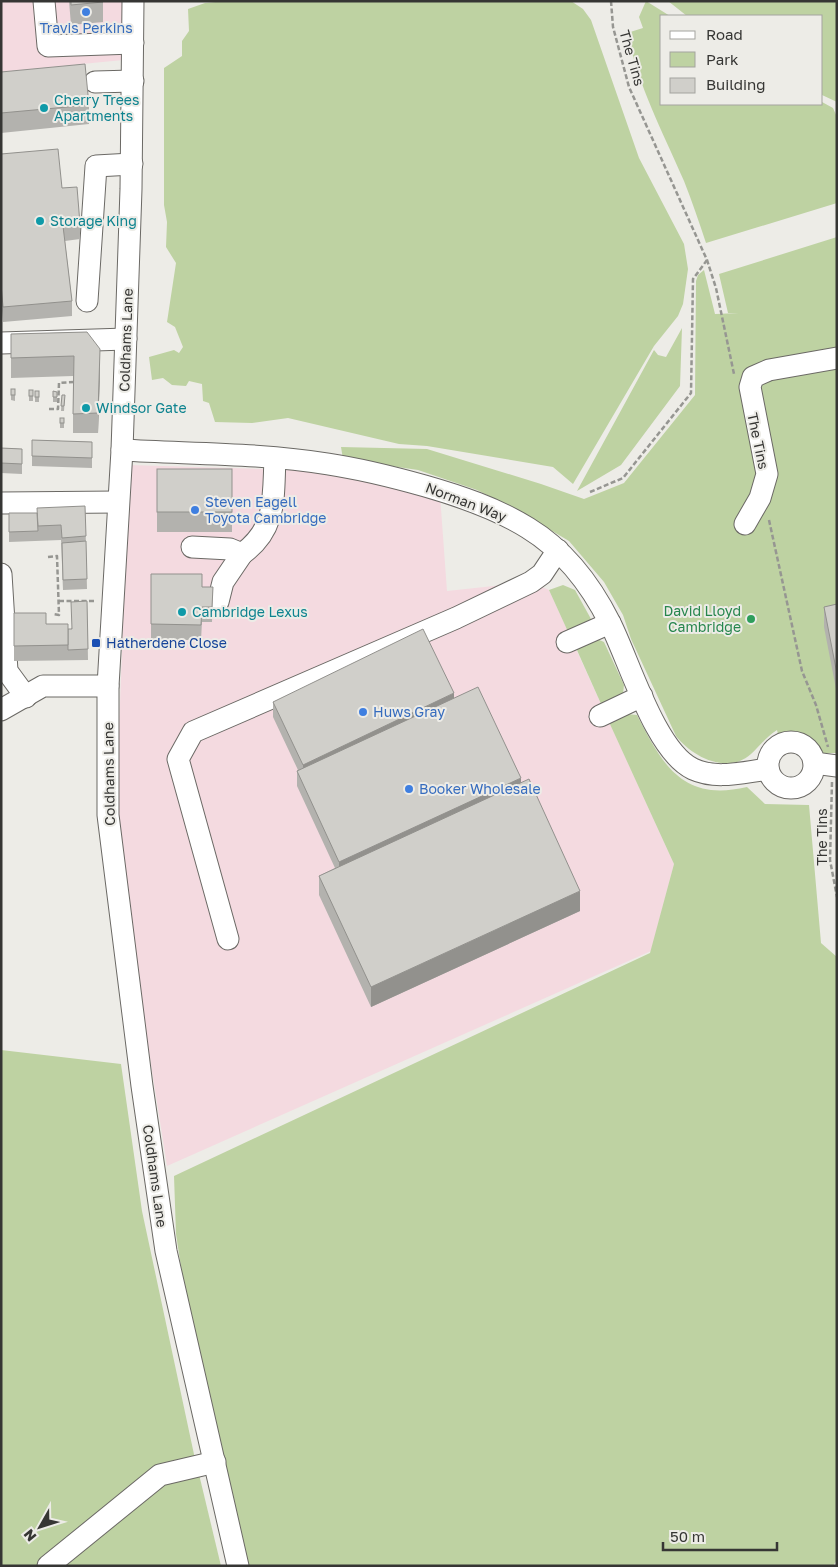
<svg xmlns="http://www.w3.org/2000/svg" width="838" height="1567" font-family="'Golos Text',sans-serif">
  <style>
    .commercial { fill: #f4dae0 }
    .green { fill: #bed2a2 }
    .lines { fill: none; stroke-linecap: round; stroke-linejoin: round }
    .minor-casing { stroke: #6b6965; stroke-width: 23 }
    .path { stroke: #969692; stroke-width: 2.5; stroke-dasharray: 5 2.5; stroke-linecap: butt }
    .minor { stroke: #fff; stroke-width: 21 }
    .wall { fill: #b3b2ae }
    .shaded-wall { fill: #92918d }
    .building { fill: #d0cfca; stroke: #92918d }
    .shop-dot { fill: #3f7fe0; stroke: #edece7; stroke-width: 2 }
    .culture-dot { fill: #0f9aa8; stroke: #edece7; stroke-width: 2 }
    .leisure-dot { fill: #2e9e5b; stroke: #edece7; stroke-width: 2 }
    .transit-dot { fill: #1a4fb4; stroke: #edece7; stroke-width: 2 }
    .labels { text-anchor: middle; stroke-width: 4; stroke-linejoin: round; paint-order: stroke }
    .shop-label { font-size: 14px; fill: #366cbe; stroke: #edece7; text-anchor: start }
    .street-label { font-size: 14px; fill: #363634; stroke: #edece7 }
    .culture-label { font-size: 14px; fill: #0d838f; stroke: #edece7; text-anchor: start }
    .leisure-label { font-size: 14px; fill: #27864d; stroke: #edece7; text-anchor: end }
    .transit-label { font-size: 14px; fill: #164399; stroke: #edece7; text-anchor: start }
  </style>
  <rect width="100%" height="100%" fill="#edece7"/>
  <g class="commercial">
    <polygon points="1,1 124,1 123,60 1,72"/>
    <polygon points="129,465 326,471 440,495 447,591 531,582 549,590 674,864 651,951 167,1166 115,836"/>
  </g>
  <g class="green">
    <polygon points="226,1 571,1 583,9 591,20 639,158 684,244 688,269 683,304 678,316 654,346 573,484 553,467 427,446 399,444 288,418 252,423 215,422 209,403 203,401 202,384 189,381 186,386 172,385 163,378 152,380 149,357 174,350 179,353 183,347 175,327 167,322 176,263 166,247 167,222 164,205 164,68 182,56 182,41 189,31 188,9 205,3"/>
    <path d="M646 1 670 16H662V104L822 102 833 108 837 117V203L706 243C699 222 692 201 684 181 661 128 640 90 627 33L643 28 639 17Z"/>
    <polygon points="668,1 837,1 837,102 822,95 822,16 687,16"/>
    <path d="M837 237V753H823C812 732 799 731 778 734L777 730C766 737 760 746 751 754 728 775 692 757 676 736L631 639 623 615 604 582 569 541 515 509 477 490 418 470 343 459 341 447 427 449 541 484 584 499 624 483 695 395 696 281 698 275 704 270 715 314 739 313H728L719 274Z"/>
    <polygon points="682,328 680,386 621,465 577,491 654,350 658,355 666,357"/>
    <polygon points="563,585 575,590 591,619 588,625 569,634 549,590"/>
    <polygon points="597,639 604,642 624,685 623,694 602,706 576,648"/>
    <path d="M626 714 637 715C663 766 683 802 747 787L765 804 809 805 821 943 837 957V1560L833 1566H246L196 1366 176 1234 174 1176 650 953 674 864 609 722Z"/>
    <polygon points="1,1050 121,1064 142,1211 195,1459 42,1566 1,1566"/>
    <polygon points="198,1470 221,1566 58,1566 162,1481"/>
  </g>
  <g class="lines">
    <defs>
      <g id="minor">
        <polyline points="44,1 48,46 133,43"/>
        <polyline points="133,1 131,189 122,450 108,686 108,815 142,1086 166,1251 238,1566"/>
        <polyline points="95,82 133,81"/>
        <polyline points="87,301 96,166 132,164"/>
        <polyline points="1,343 126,339"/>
        <path d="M122 450C190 454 261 453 328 464 361 469 393 477 425 486 460 496 496 508 528 528 564 550 591 585 610 623 629 660 655 751 693 769 717 780 743 772 768 769"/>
        <polyline points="1,503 118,502"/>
        <polyline points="745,524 760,498 767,474 750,387 753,377 769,370 837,358"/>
        <path d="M192 547 230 549 242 554C277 529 273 498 275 459"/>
        <polyline points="1,574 7,671 26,697"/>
        <polyline points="218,602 223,582 242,554"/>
        <polyline points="567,642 610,623"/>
        <polyline points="1,710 43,686 108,686"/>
        <polyline points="600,716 642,696"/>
        <circle cx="791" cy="765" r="23"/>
        <polyline points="814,763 837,766"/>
        <polyline points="228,939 178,759 193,732 456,618 531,582 542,574 558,550"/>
        <polyline points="48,1566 160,1475 215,1462"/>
      </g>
    </defs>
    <use href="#minor" class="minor-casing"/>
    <g class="path">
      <polyline points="611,1 613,27 629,87 707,260 716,288 734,374"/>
      <polyline points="49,409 58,409 59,383 74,382"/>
      <polyline points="590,492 623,478 691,393 693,279 707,260"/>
      <polyline points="769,520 802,671 816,705 828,747"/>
      <polyline points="48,557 57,556 59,615 53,614"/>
      <polyline points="59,601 95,601"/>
      <polyline points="832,782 830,860 837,897"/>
    </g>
    <use href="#minor" class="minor"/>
  </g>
  <g class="wall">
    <polygon points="69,1 103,1 103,22 71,25"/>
    <polygon points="1,72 89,105 89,124 1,133"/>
    <polygon points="1,154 62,188 80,224 80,239 65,241 72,301 72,316 3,322 1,299"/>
    <polygon points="87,332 100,369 98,433 73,433 73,376 11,378 11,334"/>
    <polygon points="11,389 15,389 15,401 11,400"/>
    <rect x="29" y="390" width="4" height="11"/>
    <rect x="35" y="391" width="4" height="11"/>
    <polygon points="57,392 57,402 53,402 53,397"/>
    <polygon points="62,395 65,395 64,411 61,411"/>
    <rect x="60" y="418" width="4" height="10"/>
    <polygon points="32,440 92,442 92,468 32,466"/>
    <polygon points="1,448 22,449 22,474 1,473"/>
    <rect x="157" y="469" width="75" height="63"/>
    <polygon points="85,506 87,589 63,590 61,540 9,542 9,513 37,513"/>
    <polygon points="151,574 202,587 213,587 212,622 202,622 201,640 151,640"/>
    <polygon points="87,601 88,660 14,661 14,613 46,624 68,629 71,629"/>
    <polygon points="837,604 837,694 824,627 824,607"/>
    <polygon points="454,698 521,783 580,911 371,1007 319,895 319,876 335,868 297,786 297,771 298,770 273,717 273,702"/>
  </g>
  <g class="shaded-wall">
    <polygon points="100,349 100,369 98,433 98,413"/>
    <polygon points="454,693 454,708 303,780 303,765"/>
    <polygon points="521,778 521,793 339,877 339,862"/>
    <polygon points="580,891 580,911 371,1007 371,987"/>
  </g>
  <g class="building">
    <polygon points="71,1 103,1 103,2 71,5"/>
    <polygon points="85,64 89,105 1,113 1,72"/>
    <polygon points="58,149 62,188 77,187 80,224 63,226 72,301 3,307 1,284 1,154"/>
    <polygon points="87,332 100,349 98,413 73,414 74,356 11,358 11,334"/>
    <rect x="11" y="389" width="4" height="6"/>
    <rect x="29" y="390" width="4" height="6"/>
    <rect x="35" y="391" width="4" height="6"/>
    <polygon points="53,391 57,392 57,397 53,397"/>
    <polygon points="62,395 65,395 64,406 61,406"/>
    <rect x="60" y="418" width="4" height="5"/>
    <polygon points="32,440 92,442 92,458 32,456"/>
    <polygon points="1,448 22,449 22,464 1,463"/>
    <rect x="157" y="469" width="75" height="43"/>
    <polygon points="85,506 86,536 62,538 61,525 38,526 37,508"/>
    <polygon points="9,513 37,513 38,531 9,532"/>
    <polygon points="86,541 87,579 63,580 62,543"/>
    <polygon points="151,574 202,574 202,587 213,587 212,607 202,607 201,625 151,624"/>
    <polygon points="87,601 88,649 68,650 68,629 72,629 71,602"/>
    <polygon points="837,604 837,674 824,607"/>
    <polygon points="14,613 46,613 46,624 68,624 68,645 14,646"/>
    <polygon points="423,629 454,693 303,765 273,702"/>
    <polygon points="478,687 521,778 339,862 297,771"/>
    <polygon points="529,779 580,891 371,987 319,876"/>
  </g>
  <g class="shop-dot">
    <circle cx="86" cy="12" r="5"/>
    <circle cx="195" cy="510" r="5"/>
    <circle cx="363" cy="712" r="5"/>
    <circle cx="409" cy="789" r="5"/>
  </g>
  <g class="culture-dot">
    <circle cx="44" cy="108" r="5"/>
    <circle cx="40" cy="221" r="5"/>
    <circle cx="86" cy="408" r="5"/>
    <circle cx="182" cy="612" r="5"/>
  </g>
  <circle class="leisure-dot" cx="751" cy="619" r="5"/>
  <rect class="transit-dot" x="91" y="638" width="10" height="10" rx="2.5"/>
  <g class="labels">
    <g class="shop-label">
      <text x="86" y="33" text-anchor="middle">Travis Perkins</text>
      <text x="205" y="507">Steven Eagell<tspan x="205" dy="16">Toyota Cambridge</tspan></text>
      <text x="373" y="717">Huws Gray</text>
      <text x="419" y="794">Booker Wholesale</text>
    </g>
    <g class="street-label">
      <text transform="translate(632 58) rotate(74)" y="5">The Tins</text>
      <text transform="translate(126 340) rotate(-88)" y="5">Coldhams Lane</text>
      <text transform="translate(758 441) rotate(78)" y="5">The Tins</text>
      <text transform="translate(466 502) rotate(21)" y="5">Norman Way</text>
      <text transform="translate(109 774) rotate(-91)" y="5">Coldhams Lane</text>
      <text transform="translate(822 837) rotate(-90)" y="5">The Tins</text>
      <text transform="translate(155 1176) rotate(82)" y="5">Coldhams Lane</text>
    </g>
    <g class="culture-label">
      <text x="54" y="105">Cherry Trees<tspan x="54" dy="16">Apartments</tspan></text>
      <text x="50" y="226">Storage King</text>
      <text x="96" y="413">Windsor Gate</text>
      <text x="192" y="617">Cambridge Lexus</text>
    </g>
    <g class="leisure-label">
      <text x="741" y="616">David Lloyd<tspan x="741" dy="16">Cambridge</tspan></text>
    </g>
    <g class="transit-label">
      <text x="106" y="648">Hatherdene Close</text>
    </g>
  </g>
  <rect width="838" height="1567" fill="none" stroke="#363634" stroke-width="5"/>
  <rect x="660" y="15" width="162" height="90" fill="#edece7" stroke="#a4a39f"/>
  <rect x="670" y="31" width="25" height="8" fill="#ffffff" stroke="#a4a39f"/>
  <text x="706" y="40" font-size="15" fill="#363634">Road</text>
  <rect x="670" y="52" width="25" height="15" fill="#bed2a2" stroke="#a4a39f"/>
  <text x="706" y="65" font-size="15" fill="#363634">Park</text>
  <rect x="670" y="78" width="25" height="15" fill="#d0cfca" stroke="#a4a39f"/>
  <text x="706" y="90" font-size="15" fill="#363634">Building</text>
  <g transform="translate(40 1527) rotate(231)" stroke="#edece7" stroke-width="4" paint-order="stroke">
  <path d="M0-4L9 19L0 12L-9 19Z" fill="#363634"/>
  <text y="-8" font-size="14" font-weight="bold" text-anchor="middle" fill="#363634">N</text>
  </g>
  <path d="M663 1542v8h114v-8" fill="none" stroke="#363634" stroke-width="2.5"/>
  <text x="670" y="1542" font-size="15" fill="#363634" stroke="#edece7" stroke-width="4" paint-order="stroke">50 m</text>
</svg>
